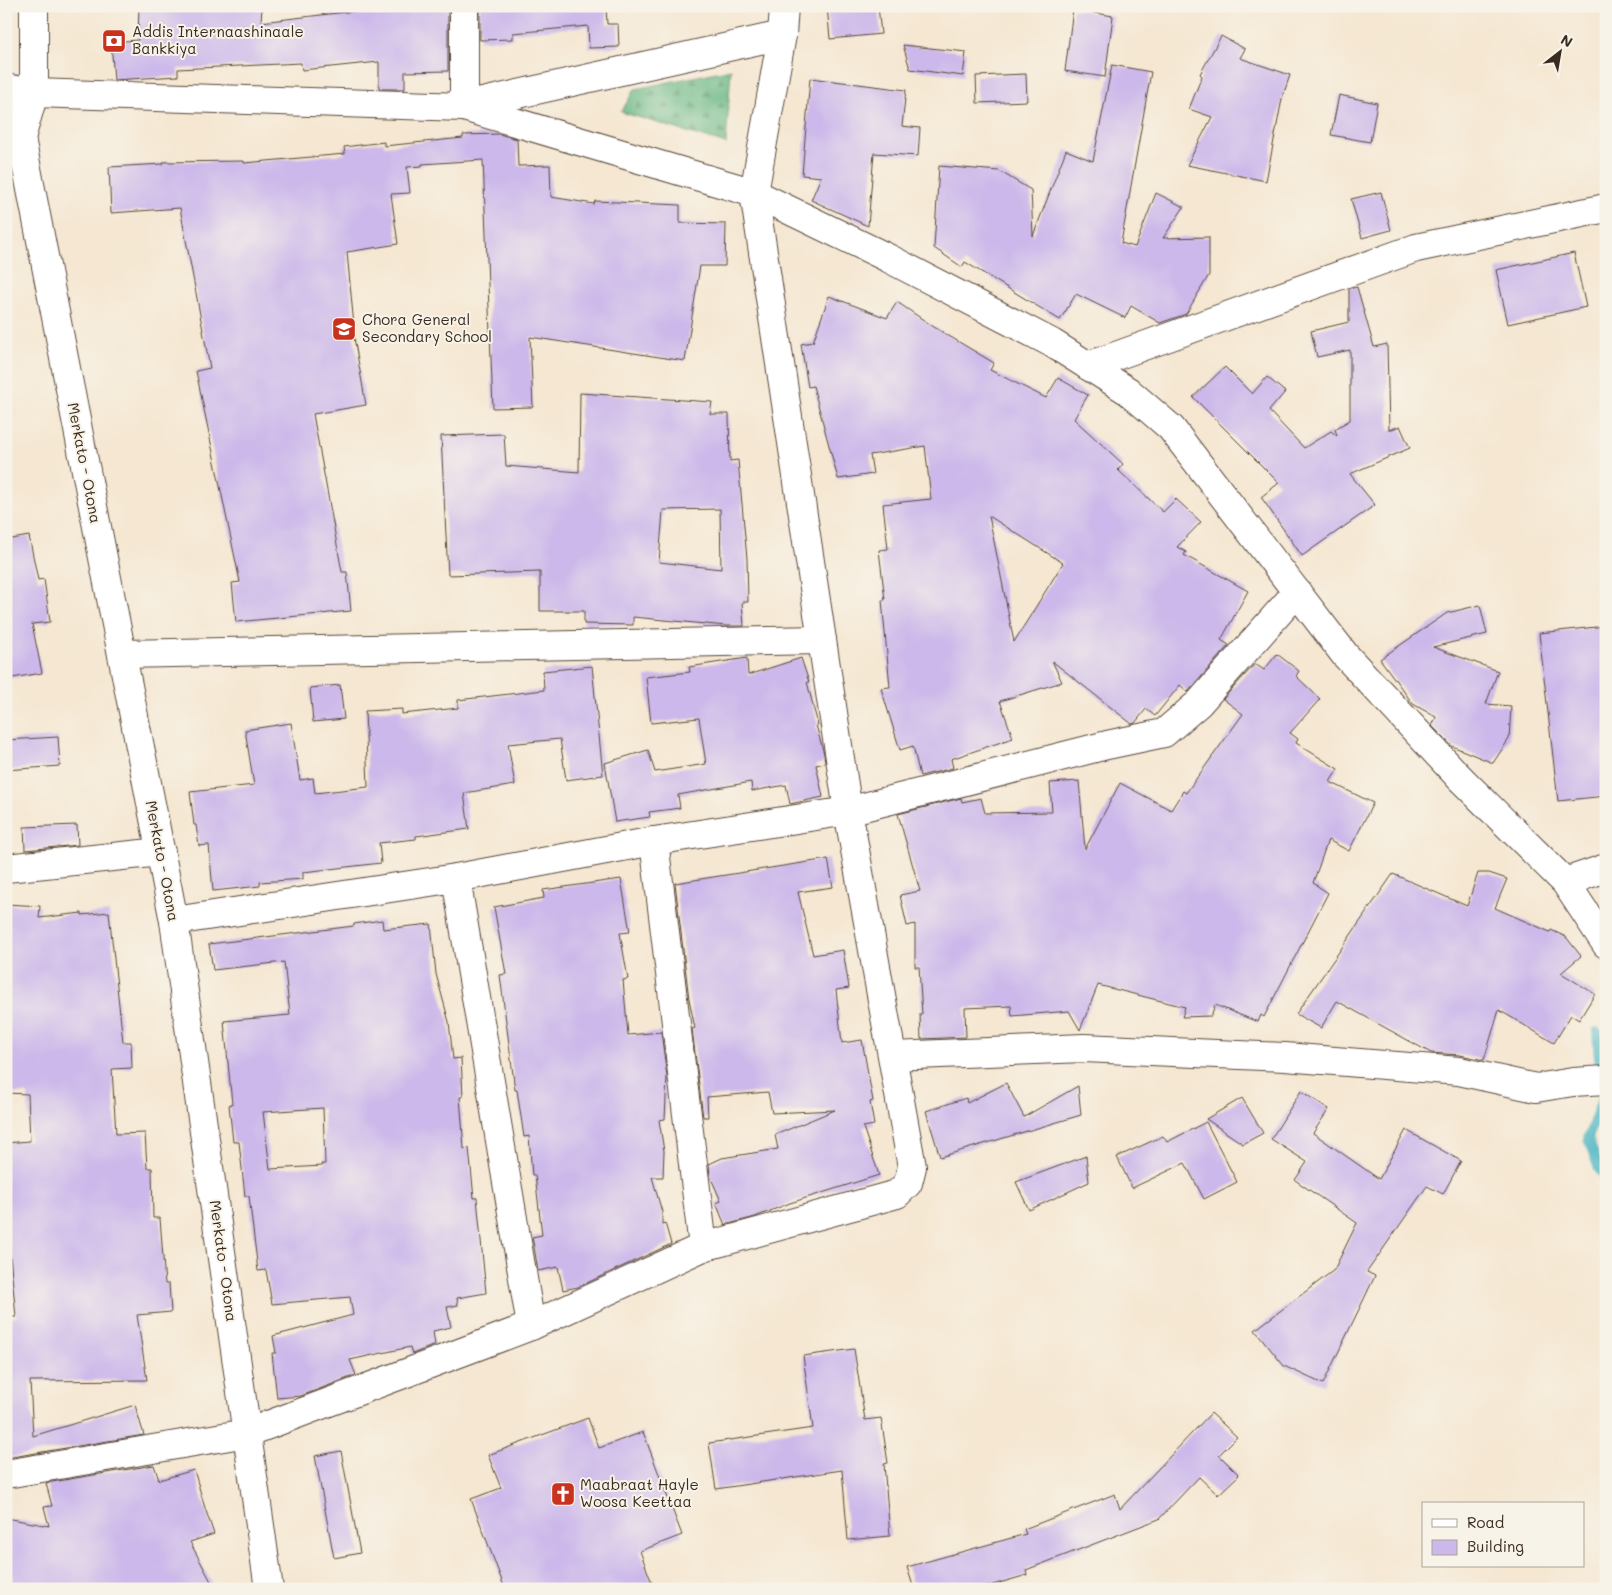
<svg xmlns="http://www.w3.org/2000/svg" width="1612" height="1595" font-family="Mali,sans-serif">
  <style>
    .forest { fill: url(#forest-firs); stroke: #527151 }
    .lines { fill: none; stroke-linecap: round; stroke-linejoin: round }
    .stream { stroke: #46b4c1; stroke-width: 10 }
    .building { fill: #ccb8ea; fill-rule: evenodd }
    .minor-casing { stroke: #574639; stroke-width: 30 }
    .tertiary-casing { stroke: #574639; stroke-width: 30 }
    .primary-casing { stroke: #574639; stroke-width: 30 }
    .minor { stroke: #fff; stroke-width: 28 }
    .tertiary { stroke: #fff; stroke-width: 28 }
    .primary { stroke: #fff; stroke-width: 28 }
    .labels { text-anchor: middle; stroke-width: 4; stroke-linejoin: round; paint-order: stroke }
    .poi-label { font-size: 15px; fill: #3b2a1e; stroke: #f7f3e8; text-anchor: start }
    .street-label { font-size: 15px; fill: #3b2a1e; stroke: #f7f3e8 }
  </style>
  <defs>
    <pattern id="forest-firs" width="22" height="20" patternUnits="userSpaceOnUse" patternTransform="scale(1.25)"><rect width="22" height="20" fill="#68b884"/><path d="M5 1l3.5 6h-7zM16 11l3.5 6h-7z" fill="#57966b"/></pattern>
  </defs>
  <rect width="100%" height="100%" fill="#f7f3e8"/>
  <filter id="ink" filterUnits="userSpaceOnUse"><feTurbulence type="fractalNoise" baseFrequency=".02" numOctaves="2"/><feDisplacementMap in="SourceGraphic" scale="10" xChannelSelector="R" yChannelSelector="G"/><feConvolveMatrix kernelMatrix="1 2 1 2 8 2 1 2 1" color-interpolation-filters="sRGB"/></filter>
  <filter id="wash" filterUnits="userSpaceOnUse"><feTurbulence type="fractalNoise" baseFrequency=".0096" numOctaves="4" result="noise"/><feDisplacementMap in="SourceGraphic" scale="20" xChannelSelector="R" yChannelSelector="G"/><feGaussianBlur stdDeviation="1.12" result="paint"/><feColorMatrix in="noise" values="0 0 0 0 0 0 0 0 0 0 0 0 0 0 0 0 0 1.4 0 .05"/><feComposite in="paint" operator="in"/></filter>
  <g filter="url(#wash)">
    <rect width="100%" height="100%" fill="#f5e7d2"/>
    <polygon class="forest" points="731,69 726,144 621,112 635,89"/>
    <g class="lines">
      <polyline class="stream" points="1597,1032 1602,1099 1588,1138 1599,1169 1606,1178"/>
    </g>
    <g id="blocks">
      <g class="building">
        <polygon points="139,6 262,6 261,22 355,11 354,6 448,6 448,71 405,72 405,89 379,89 379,62 302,70 301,63 178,69 178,76 114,80 111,42 138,40"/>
        <polygon points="480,6 606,6 607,24 618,24 619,47 589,48 588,26 513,33 513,39 480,40"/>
        <polygon points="827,6 878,6 881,34 830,39"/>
        <polygon points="1073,9 1113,16 1105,77 1065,71"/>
        <polygon points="1221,36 1245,49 1240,58 1290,75 1282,99 1266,181 1187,165 1212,117 1189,109 1202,76 1200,74"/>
        <polygon points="903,45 966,52 963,76 910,69"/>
        <polygon points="1112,65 1151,72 1121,243 1135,247 1156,193 1184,207 1163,238 1209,237 1209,275 1186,314 1160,323 1131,306 1125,318 1076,294 1060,320 965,262 962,267 934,248 939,166 999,171 1031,190 1033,236 1066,150 1093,161"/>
        <polygon points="1026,74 1027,101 977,103 976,76"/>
        <polygon points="810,78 906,90 902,126 920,128 918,156 874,153 868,226 811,200 821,177 802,175"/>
        <polygon points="1339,95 1377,103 1370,142 1331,135"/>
        <polygon points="499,134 517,139 518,166 550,165 551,197 594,204 595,201 680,205 680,223 726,224 725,266 700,266 685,361 530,337 533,407 493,408 483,160 422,164 422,166 407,167 410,193 391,194 398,244 347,252 354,326 352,326 366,405 313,414 342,572 347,572 351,611 236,622 232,583 240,582 196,371 210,368 180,208 111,213 109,167 163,164 163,162 244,161 244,163 345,154 344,147 384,142 384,146 463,138 463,135"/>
        <polygon points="1381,192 1391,230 1362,238 1351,199"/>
        <polygon points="1574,253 1586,307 1508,324 1496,270"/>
        <polygon points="1357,287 1374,347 1387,344 1389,430 1400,426 1410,448 1350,474 1375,505 1302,556 1261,497 1279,483 1193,397 1225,367 1252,394 1267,377 1285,392 1269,411 1304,448 1331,431 1337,436 1335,429 1350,420 1350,350 1317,357 1311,331 1349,322 1349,289"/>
        <path d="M829 296 887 318 897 302 934 327 994 363 990 370 1046 398 1058 378 1088 395 1074 419 1123 464 1118 470 1163 512 1176 499 1201 522 1177 547 1186 552 1184 555 1248 591 1221 640 1229 645 1188 692 1180 685 1155 716 1146 709 1135 723 1132 724 1052 661 1062 682 1000 701 1013 738 951 759 953 768 920 776 913 746 900 750 881 688 890 687 882 600H885L879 550 888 549 883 504 931 499 925 446 870 455 873 474 838 479 813 386 808 387 801 344 813 342ZM989 516 1063 563 1014 642Z"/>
        <path d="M580 393 712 402 710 414H729L730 461 738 460 747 559 748 602H742L744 626H726L633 617V625L584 624V611H540V572L448 575 441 436 504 434 506 466 579 472ZM720 509 721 569 659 562 663 510Z"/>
        <polygon points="29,536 38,580 44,579 50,622 32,624 42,673 6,679 6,540"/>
        <polygon points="1480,605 1487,634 1433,647 1498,671 1486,704 1511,706 1509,739 1493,763 1452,746 1432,726 1436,717 1413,704 1380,659 1447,613"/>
        <polygon points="1606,626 1606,796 1558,801 1539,633"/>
        <polygon points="1277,654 1299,671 1296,676 1320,699 1290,733 1298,739 1296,743 1338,769 1330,782 1373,803 1349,851 1328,840 1313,883 1328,893 1264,1017 1261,1015 1258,1022 1215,1005 1211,1016 1182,1017 1185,1007 1098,985 1080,1030 1069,1011 1012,1016 1011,1006 965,1008 966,1037 921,1039 920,1014 922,1014 919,967 915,967 915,924 907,926 900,895 920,891 898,814 961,798 962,802 981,798 985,813 1052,812 1050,783 1079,781 1085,849 1120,783 1171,810 1183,791 1186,793 1243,714 1223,699 1255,664 1264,670"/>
        <polygon points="747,658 748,675 801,658 809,682 807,682 818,725 816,725 824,754 825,763 816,765 823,797 790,804 786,785 752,791 751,782 678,795 680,808 649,812 650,817 615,822 605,763 648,750 655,772 706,764 699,718 651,723 646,677 690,672 689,667"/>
        <polygon points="592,666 603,775 566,780 560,739 508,744 515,785 464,793 469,829 416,836 416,839 379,843 381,863 303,872 303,879 260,882 260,886 213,891 209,845 199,846 196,825 194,825 190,792 254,785 245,730 291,723 300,780 313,778 315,793 368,787 365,711 402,709 402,714 458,708 458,700 544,690 543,671"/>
        <polygon points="340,685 344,719 313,722 310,688"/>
        <polygon points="58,737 60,766 6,770 6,740"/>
        <polygon points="77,825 78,845 25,850 24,827"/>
        <polygon points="828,859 833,887 798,892 813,955 843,950 849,988 836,990 842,1043 862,1040 873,1101 870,1102 874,1125 863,1127 879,1175 790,1203 755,1217 725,1225 716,1203 721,1201 710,1176 709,1164 722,1158 778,1149 775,1135 835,1110 772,1113 768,1092 707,1097 708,1117 703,1117 692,1029 695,1028 689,999 675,883"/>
        <polygon points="1478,873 1489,873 1507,879 1495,908 1550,932 1551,930 1566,937 1581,956 1561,973 1595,994 1579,1020 1571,1015 1554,1043 1499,1010 1484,1060 1460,1055 1431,1053 1337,1001 1321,1028 1296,1014 1393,874 1467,906"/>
        <polygon points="621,879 630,932 620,933 628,979 623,980 628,1035 661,1032 667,1076 665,1119 659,1120 664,1151 663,1177 652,1177 662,1212 662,1224 665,1223 671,1244 578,1287 563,1290 558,1267 538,1271 535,1252 532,1237 542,1235 535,1175 532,1175 529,1136 524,1137 517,1090 515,1090 500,975 506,974 494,907 544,898 543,890"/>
        <polygon points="6,904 40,906 39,918 82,913 82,915 109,912 123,1042 131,1042 132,1068 112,1069 116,1134 145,1133 147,1168 152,1168 153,1218 160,1218 165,1284 169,1284 171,1312 137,1315 147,1380 30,1381 33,1436 135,1405 144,1435 6,1458 6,1317 16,1317 6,1214 6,1143 30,1141 28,1094 6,1093"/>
        <path d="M382 920 383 929 431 924 436 974 449 1022 453 1059 461 1058 463 1097H460L464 1149 469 1148 474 1198H477L486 1293 457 1298 458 1305 447 1307 451 1327 433 1331 435 1345 412 1354 410 1347 350 1360 356 1375 301 1396 277 1398 272 1353H276L273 1336 353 1315 350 1297 272 1304 266 1270 258 1271 249 1196H245L239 1142H233L229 1105 232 1104 224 1021 290 1015 284 962 213 970 209 944 354 926V924ZM323 1108 325 1164H321L322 1166 270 1169 263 1112Z"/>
        <polygon points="1006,1083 1024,1117 1078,1086 1081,1115 940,1157 926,1111 966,1098 967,1103"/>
        <polygon points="1301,1091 1329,1109 1313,1133 1379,1179 1406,1130 1461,1161 1443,1194 1427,1186 1367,1272 1375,1276 1323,1384 1284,1366 1255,1330 1334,1270 1357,1223 1295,1180 1307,1162 1271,1139"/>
        <polygon points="1242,1098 1263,1133 1243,1144 1206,1119"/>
        <polygon points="1206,1122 1237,1182 1204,1199 1185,1163 1132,1188 1117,1157 1163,1136 1167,1142"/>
        <polygon points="1086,1156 1089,1182 1029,1210 1016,1182"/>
        <polygon points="854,1349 865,1420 881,1418 888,1463 884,1464 890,1536 848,1540 842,1470 716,1489 709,1443 813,1428 803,1356"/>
        <polygon points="1211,1413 1237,1437 1219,1455 1239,1475 1218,1495 1199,1477 1159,1519 1026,1570 1027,1575 979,1589 914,1589 907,1567 1026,1534 1024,1529 1115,1494 1120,1509"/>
        <polygon points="588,1418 599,1448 643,1432 682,1535 640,1551 654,1589 505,1589 471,1499 501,1488 488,1455"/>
        <polygon points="341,1451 360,1553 334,1558 315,1456"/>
        <polygon points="154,1465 159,1480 194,1470 205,1508 214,1534 190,1542 215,1589 6,1589 6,1518 49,1526 44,1507 52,1506 46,1483"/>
      </g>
    </g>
  </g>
  <g filter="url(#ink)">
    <use href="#blocks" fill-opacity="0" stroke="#574639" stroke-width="1"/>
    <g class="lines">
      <defs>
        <g id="minor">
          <polyline points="464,107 464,6"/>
          <polyline points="1088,366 1416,248 1606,208"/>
          <polyline points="122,654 822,640"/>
          <polyline points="1460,778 1565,882 1606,944"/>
          <polyline points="654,841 703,1247"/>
          <polyline points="6,868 161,852"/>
          <polyline points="456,878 531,1326"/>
          <polyline points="1565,882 1606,868"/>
          <polyline points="174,921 456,878 654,841 848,811 1107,745 1164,733 1199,703 1297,592"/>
          <polyline points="893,1056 1084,1048 1285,1057 1459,1071 1536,1088 1573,1082 1606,1080"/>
          <polyline points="6,1474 247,1433 531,1326 703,1247 897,1194 908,1183 912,1167 848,811 754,193 782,35 784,6"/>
        </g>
        <g id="tertiary">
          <polyline points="6,88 34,93 464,107 754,193 888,258 1052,343 1128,391 1171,428 1345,655 1460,778"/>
          <polyline points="465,106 782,35"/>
        </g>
        <g id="primary">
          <polyline points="6,114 21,138 174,921 269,1589"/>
          <polyline points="21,138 34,93 34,6"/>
        </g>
      </defs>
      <use href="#minor" class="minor-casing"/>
      <use href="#tertiary" class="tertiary-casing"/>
      <use href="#primary" class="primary-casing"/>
      <use href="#minor" class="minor"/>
      <use href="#tertiary" class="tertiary"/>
      <use href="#primary" class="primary"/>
    </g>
  </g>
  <defs>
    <symbol id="bank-square" viewBox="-11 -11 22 22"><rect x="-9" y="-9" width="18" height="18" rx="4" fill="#c8321e" stroke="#f7f3e8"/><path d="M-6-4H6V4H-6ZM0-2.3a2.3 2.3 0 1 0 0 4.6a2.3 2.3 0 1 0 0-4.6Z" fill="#fff"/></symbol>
    <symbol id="school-square" viewBox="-11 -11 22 22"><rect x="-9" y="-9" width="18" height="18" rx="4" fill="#c8321e" stroke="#f7f3e8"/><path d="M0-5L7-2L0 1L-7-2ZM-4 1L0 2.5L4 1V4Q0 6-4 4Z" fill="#fff"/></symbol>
    <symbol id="church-square" viewBox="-11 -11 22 22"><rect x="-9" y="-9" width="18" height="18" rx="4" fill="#c8321e" stroke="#f7f3e8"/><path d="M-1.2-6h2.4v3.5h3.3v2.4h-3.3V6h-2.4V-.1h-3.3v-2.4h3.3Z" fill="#fff"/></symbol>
  </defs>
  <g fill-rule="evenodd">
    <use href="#bank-square" x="100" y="27" width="28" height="28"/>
    <use href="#school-square" x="330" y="315" width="28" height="28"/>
    <use href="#church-square" x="549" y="1480" width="28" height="28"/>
  </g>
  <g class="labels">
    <g class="poi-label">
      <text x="132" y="37">Addis Internaashinaale<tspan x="132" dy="17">Bankkiya</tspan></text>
      <text x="362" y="325">Chora General<tspan x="362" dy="17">Secondary School</tspan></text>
      <text x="580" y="1490">Maabraat Hayle<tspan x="580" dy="17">Woosa Keettaa</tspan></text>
    </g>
    <g class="street-label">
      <text transform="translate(84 463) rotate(79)" y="5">Merkato - Otona</text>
      <text transform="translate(162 861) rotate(79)" y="5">Merkato - Otona</text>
      <text transform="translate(223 1261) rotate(82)" y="5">Merkato - Otona</text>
    </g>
  </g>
  <rect width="1612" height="1595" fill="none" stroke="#f7f3e8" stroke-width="25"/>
  <rect x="1422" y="1502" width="162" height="65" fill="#f7f3e8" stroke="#aca397"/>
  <rect x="1432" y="1519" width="25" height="8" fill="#ffffff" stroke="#aca397"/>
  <text x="1467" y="1528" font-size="15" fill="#3b2a1e">Road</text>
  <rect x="1432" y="1540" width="25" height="15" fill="#ccb8ea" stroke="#aca397"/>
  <text x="1467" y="1552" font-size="15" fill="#3b2a1e">Building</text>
  <g transform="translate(1560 52) rotate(31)" stroke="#f7f3e8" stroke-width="4" paint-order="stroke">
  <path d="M0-4L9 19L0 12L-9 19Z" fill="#3b2a1e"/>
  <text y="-8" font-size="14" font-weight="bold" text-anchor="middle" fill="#3b2a1e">N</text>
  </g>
</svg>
